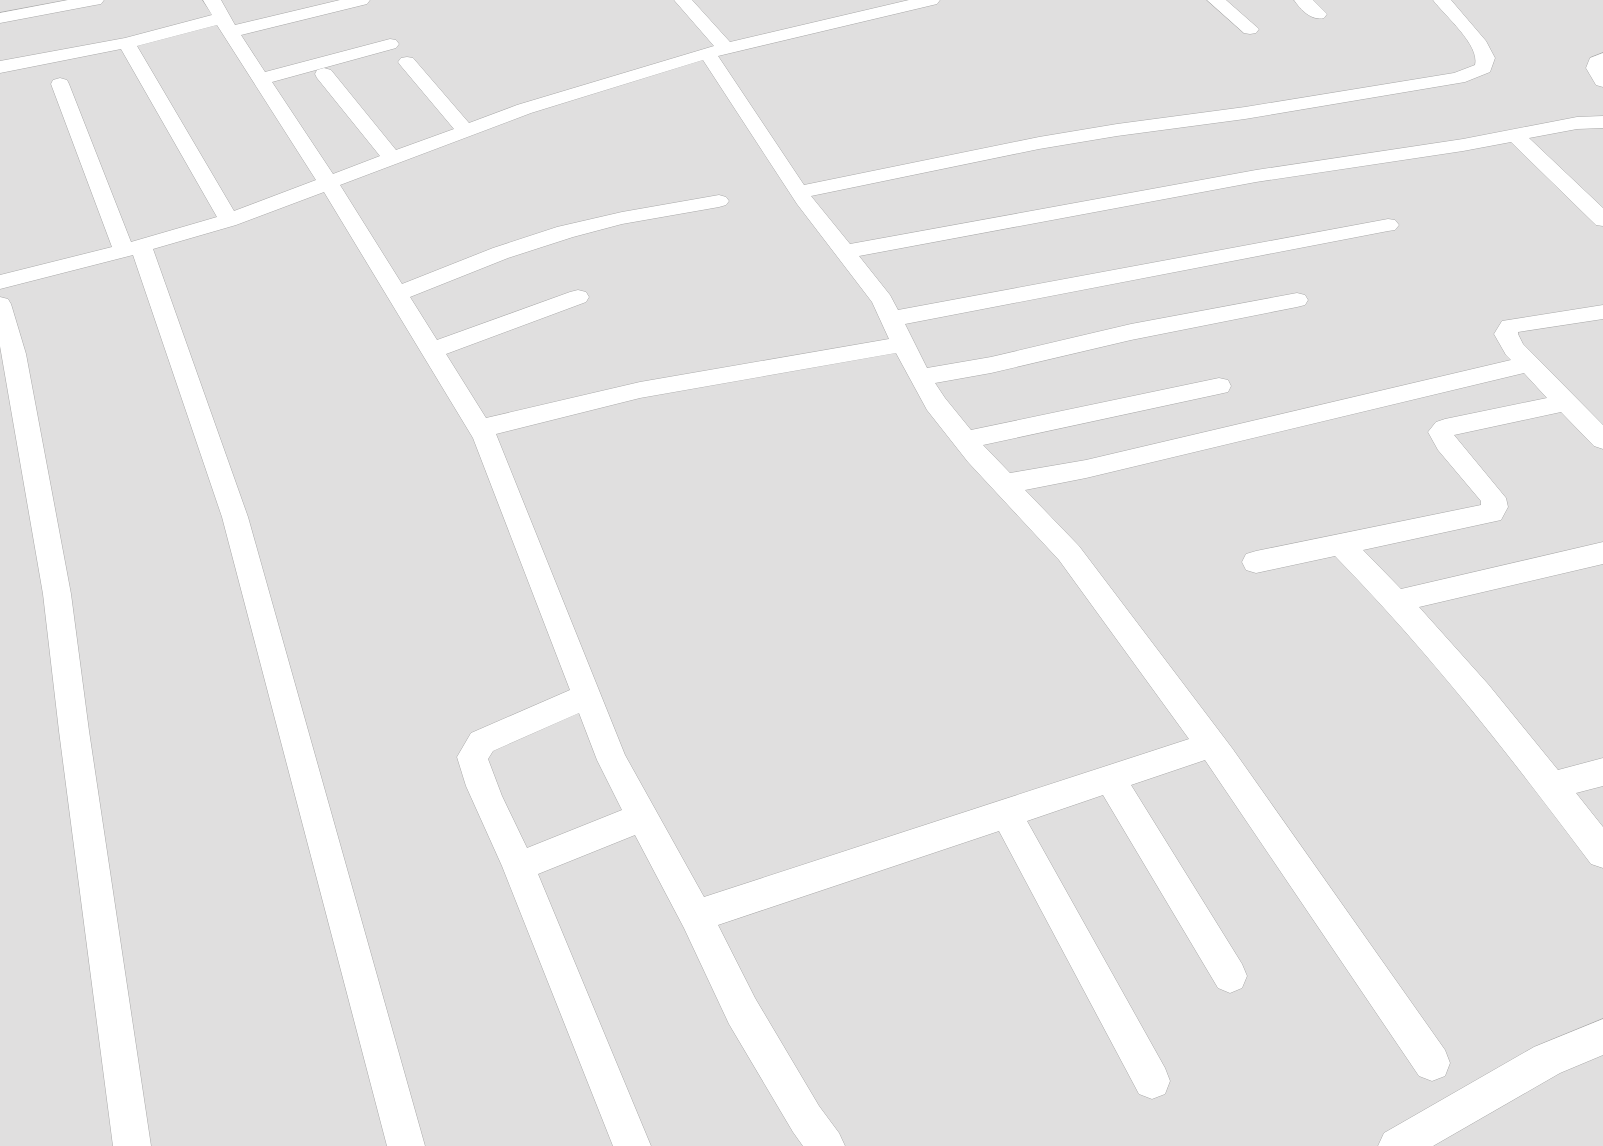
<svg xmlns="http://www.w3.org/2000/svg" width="1603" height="1146" font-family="'Asap Condensed',sans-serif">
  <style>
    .residential { fill: #e0dfdf }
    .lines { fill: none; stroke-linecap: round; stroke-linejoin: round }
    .minor-casing { stroke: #a9a9a9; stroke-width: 1 }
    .minor { fill: #fff; fill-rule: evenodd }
  </style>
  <rect width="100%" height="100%" fill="#f2efe9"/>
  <rect class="residential" x="0" y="0" width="1603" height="1146"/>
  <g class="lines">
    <defs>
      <g id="minor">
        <polygon points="68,0 104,0 101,4 95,5 0,23 0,13"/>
        <path d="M203 0H221L235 25 340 0H370L367 4 241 35 265 72 390 39 396 40 399 44 396 48 272 82 333 174 380 156 317 78 315 74 317 70 324 68 331 70 396 150 454 129 401 66 398 62 401 58 407 57 413 58 469 123 517 105 714 46 674 0H692L730 42 909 0H940L937 4 718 56 804 185 1039 137 1117 124 1245 107 1454 73 1475 65C1480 45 1445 16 1433 0H1451L1486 41 1495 58 1490 72 1465 82 1245 119 1117 136 1039 149 811 196 850 244 1256 170 1463 139 1577 117 1603 116V128L1577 129 1529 138 1603 208V226L1596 225 1511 142 1463 151 1256 182 859 256 890 295 898 310 1388 219 1395 220 1399 225 1395 230 1388 231 905 324 927 368 991 357 1131 324 1297 293 1305 295 1308 300 1305 305 1297 307 1131 340 991 373 935 383 945 398 971 430 1219 378 1228 380 1231 386 1228 392 1219 394 983 445 1010 473 1086 460 1511 360 1506 355 1494 334 1502 321 1603 305V319L1518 332V334L1523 344 1603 425V449L1594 446 1561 412 1454 435 1506 498 1508 507 1501 520 1363 550 1401 589 1603 542V564L1419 607 1488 684 1558 770 1603 758V786L1576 793 1603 827V868L1591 864C1511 757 1429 652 1335 556L1256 573 1246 570 1242 562 1246 554 1256 551 1481 505V501L1438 450 1428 432 1436 422 1445 419 1547 398 1524 373 1086 478 1025 490 1079 546 1232 748 1445 1050 1450 1063 1445 1076 1432 1081 1419 1076 1205 760 1131 785 1242 964 1247 976 1242 988 1230 993 1218 988 1103 795 1027 821 1165 1068 1170 1081 1165 1094 1152 1099 1139 1094 999 831 718 925 755 998 819 1106 839 1133 845 1146H803L793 1132 729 1024 684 928 635 835 538 874 651 1146H613L502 866 466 786 457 757 471 733 570 690 473 438 324 192 236 225 153 249 248 517 425 1146H387L222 517 133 255 0 289V275L112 247 51 84 53 80 60 78 67 80 69 84 131 242 217 217 121 49 0 73V61L125 38 212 15ZM217 25 316 180 234 211 137 46ZM703 60 797 204 872 302 889 339 640 382 486 418 446 354 586 302 589 297 586 292 578 290 570 292 437 340 410 297 508 258 573 237 622 224 719 207 726 205 729 201 726 197 719 195 622 212 557 227 493 248 402 284 340 185 531 113ZM896 353 927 410 968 462 1059 560 1189 739 704 897 625 755 496 434 640 398ZM579 713 597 760 622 810 527 848 502 796 488 759 493 751Z"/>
        <polygon points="1207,0 1226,0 1259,29 1256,33 1250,34 1244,33"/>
        <path d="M1294 0H1313L1327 14 1324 18C1311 21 1301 10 1294 0Z"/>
        <polygon points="1603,53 1603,87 1596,85 1586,68 1590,58"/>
        <polygon points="0,297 8,299 11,304 26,354 71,594 89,731 151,1146 113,1146 59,731 43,594 0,346"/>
        <polygon points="1603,1019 1603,1055 1560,1073 1433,1146 1378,1146 1384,1133 1534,1047"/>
      </g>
    </defs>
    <use href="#minor" class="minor-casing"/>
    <use href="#minor" class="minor"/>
  </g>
</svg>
